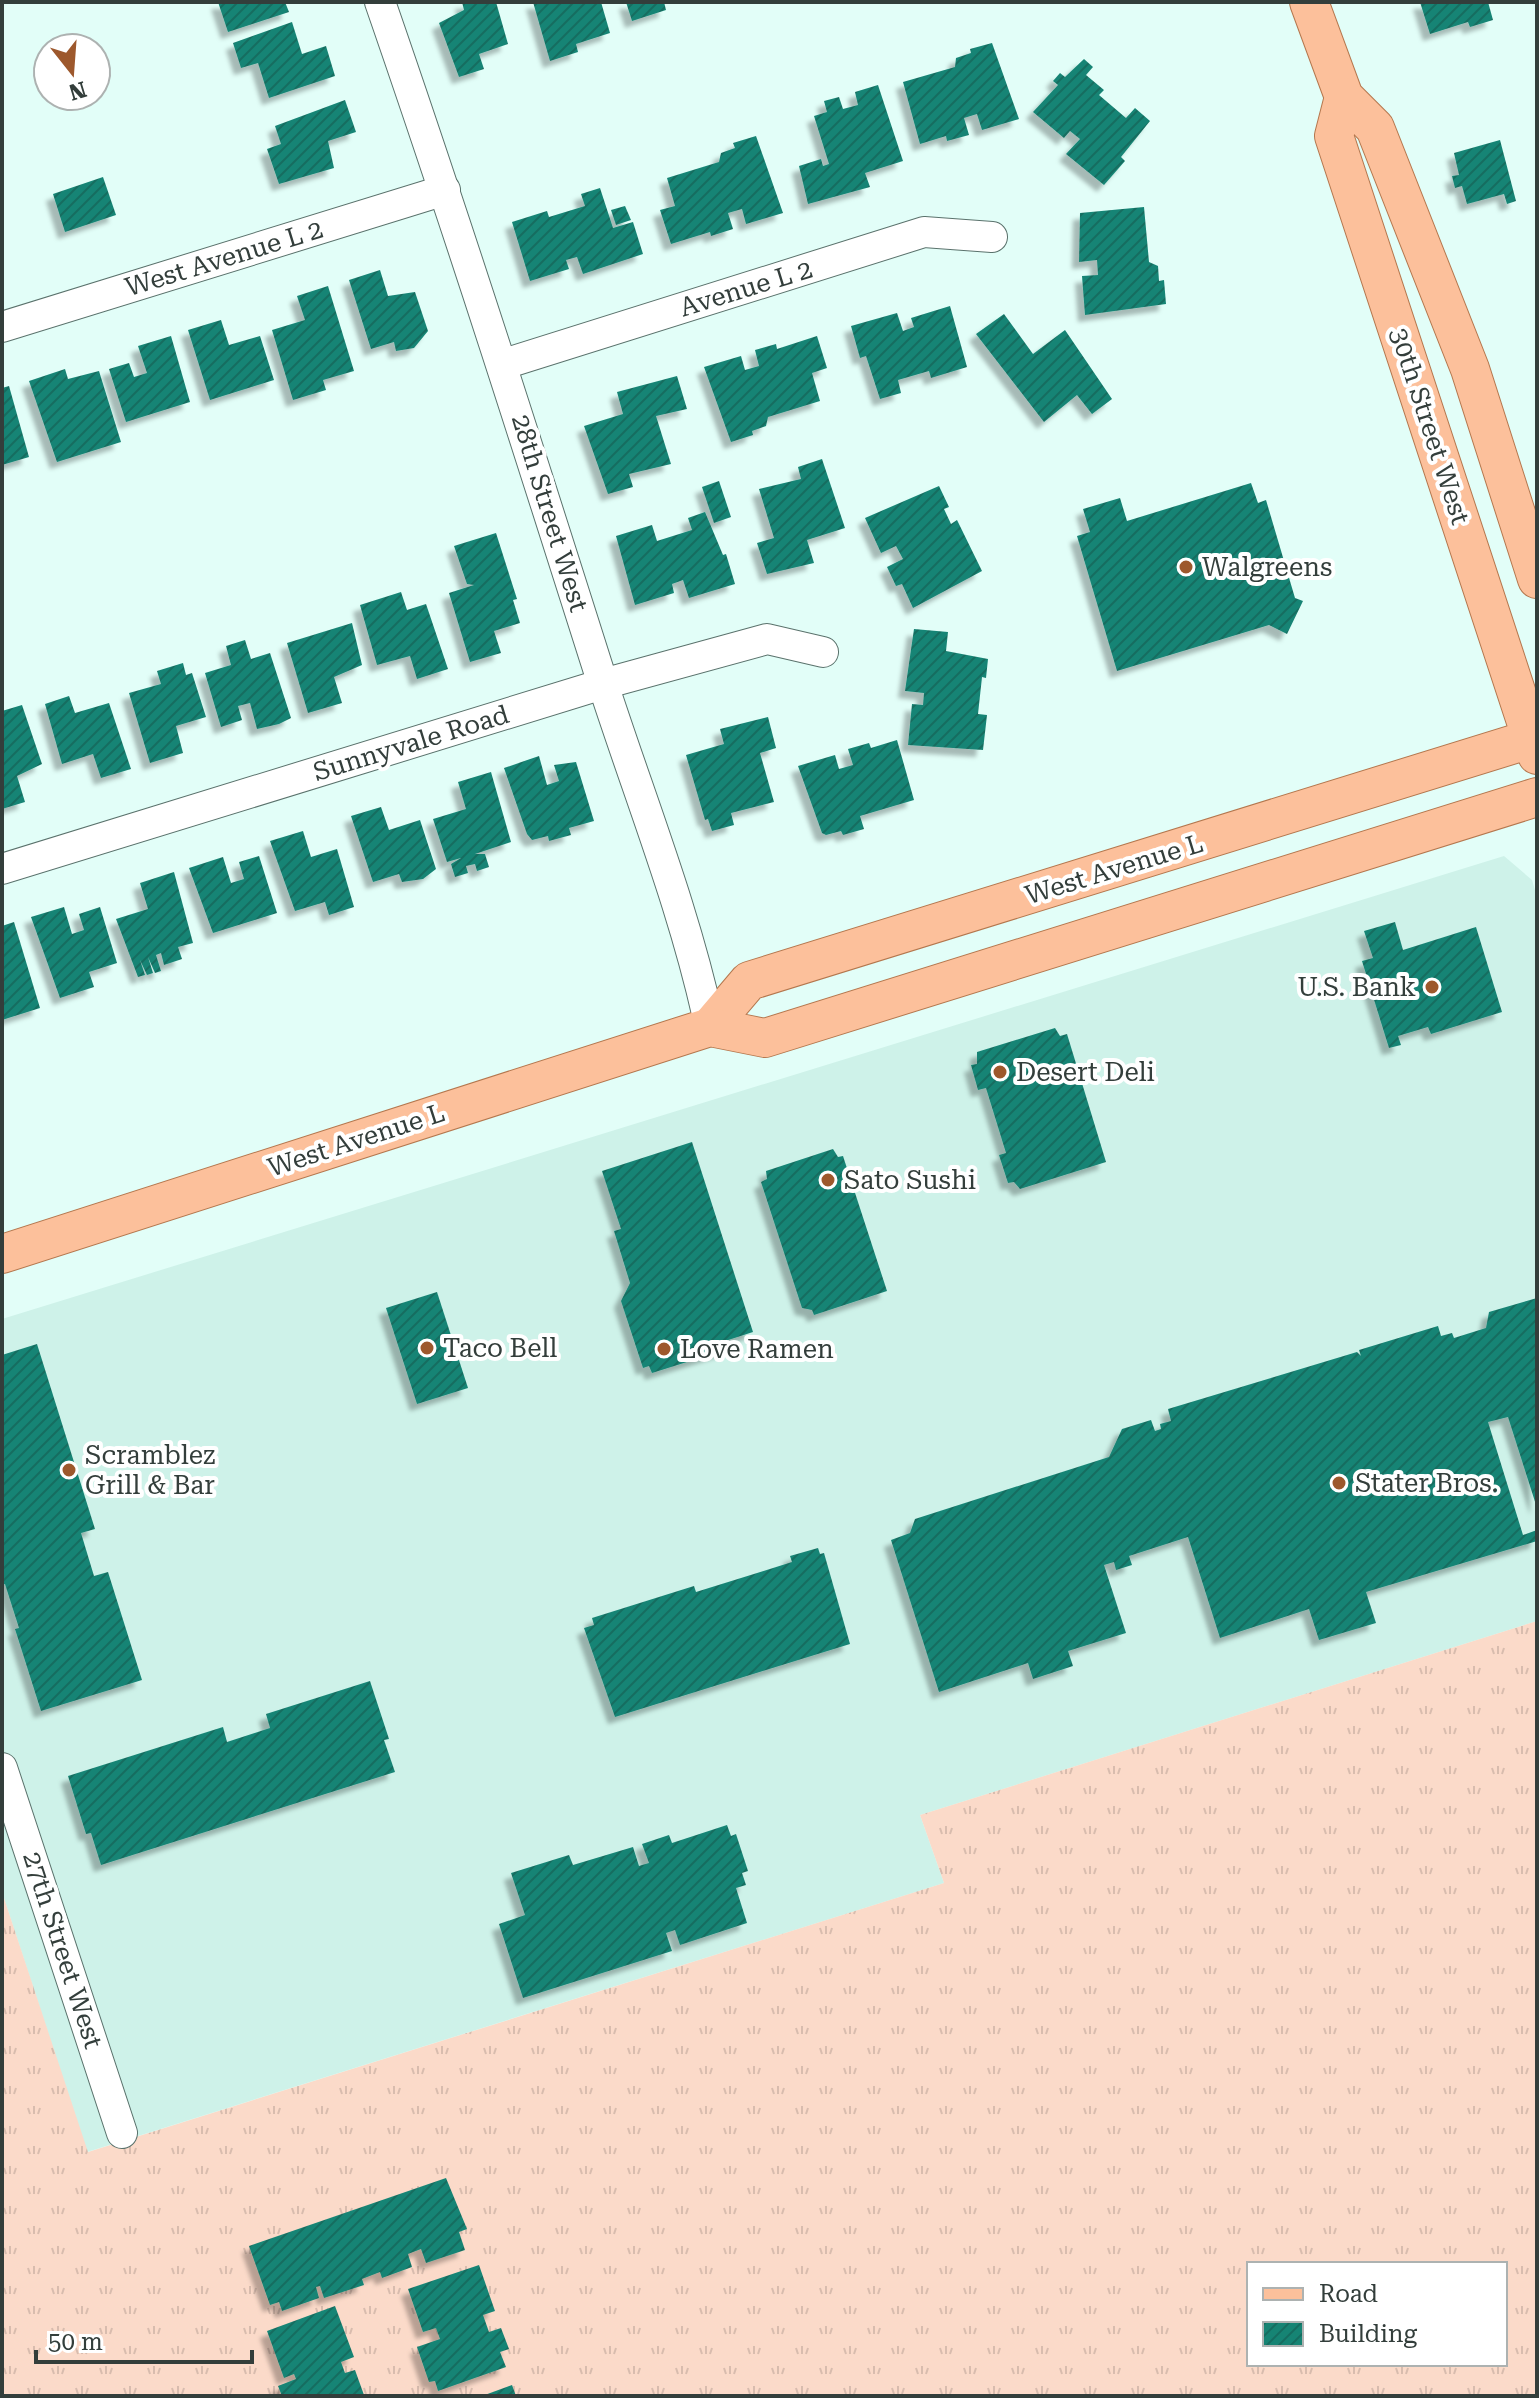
<svg xmlns="http://www.w3.org/2000/svg" width="1539" height="2398" font-family="'Roboto Serif',serif">
  <style>
    .built { fill: #cef2e9 }
    .grass { fill: url(#grass-tufts); fill-rule: evenodd }
    .building { fill: url(#building-hatch); filter: url(#shadow) }
    .lines { fill: none; stroke-linecap: round; stroke-linejoin: round }
    .minor-casing { stroke: #5a726c; stroke-width: 32 }
    .major-casing { stroke: #b4774e; stroke-width: 40 }
    .minor { stroke: #fff; stroke-width: 30 }
    .major { stroke: #fcc09b; stroke-width: 38 }
    .poi-dot { fill: #9d582c; stroke: #fff; stroke-width: 3 }
    .labels { text-anchor: middle; stroke-width: 8; stroke-linejoin: round; paint-order: stroke }
    .street-label { font-size: 26px; fill: #333e3b; stroke: #fff }
    .poi-label { font-size: 26px; fill: #333e3b; stroke: #fff; text-anchor: start }
  </style>
  <defs>
    <pattern id="grass-tufts" width="24" height="20" patternUnits="userSpaceOnUse" patternTransform="scale(2)"><rect width="24" height="20" fill="#fbdac9"/><path d="M3 7l-1-3M5 7V3M7 7l1-3M15 17l-1-3M17 17v-4M19 17l1-3" fill="none" stroke="#d8bcae"/></pattern>
    <pattern id="building-hatch" width="6" height="6" patternUnits="userSpaceOnUse" patternTransform="scale(2)"><rect width="6" height="6" fill="#168474"/><path d="M-1 1l2-2M0 6l6-6M5 7l2-2" fill="none" stroke="#156d60"/></pattern>
    <filter id="shadow"><feDropShadow dx="-7" dy="7" stdDeviation="2" flood-color="#0004"/></filter>
  </defs>
  <rect width="100%" height="100%" fill="#e2fef8"/>
  <polygon class="built" points="1504,856 1532,880 1537,897 1537,1621 920,1815 944,1883 87,2152 2,1892 2,1319"/>
  <path class="grass" d="M1537 1621V2396H2V1892L88 2152 944 1883 920 1815ZM1249 2264H1505V2364H1249Z"/>
  <g class="building">
    <polygon points="218,2 285,2 289,12 228,32"/>
    <polygon points="462,2 496,2 508,44 479,54 484,69 459,77 439,23 464,10"/>
    <polygon points="533,2 601,2 610,33 576,44 578,52 550,61"/>
    <polygon points="626,2 664,2 666,10 632,21"/>
    <polygon points="1420,2 1488,2 1493,20 1470,27 1468,22 1430,34"/>
    <polygon points="292,22 302,54 326,46 335,76 269,98 258,63 241,68 233,43"/>
    <polygon points="992,43 1019,119 982,130 977,114 964,118 969,135 947,141 946,136 920,144 903,82 955,67 956,58 971,53 970,49"/>
    <polygon points="1084,59 1093,67 1086,75 1104,90 1099,95 1126,118 1135,108 1150,121 1121,157 1125,161 1104,185 1066,154 1080,139 1070,131 1064,138 1033,112 1058,85 1053,81 1060,73 1065,77"/>
    <polygon points="878,85 903,161 865,173 870,187 808,204 799,166 821,159 823,166 829,164 814,116 827,112 824,101 839,97 843,109 858,105 855,92"/>
    <polygon points="345,100 356,132 328,141 334,168 279,184 267,149 281,144 275,126"/>
    <polygon points="756,136 783,213 746,224 742,209 728,213 733,229 711,236 710,232 671,244 660,210 675,206 667,178 719,162 721,153 735,148 733,143"/>
    <polygon points="1500,140 1516,201 1507,204 1504,194 1467,204 1462,186 1455,188 1452,176 1459,175 1454,153"/>
    <polygon points="103,177 116,215 65,232 53,194"/>
    <polygon points="600,188 613,228 633,222 643,254 583,274 577,257 566,260 569,269 530,281 512,222 547,211 549,217 585,206 581,194"/>
    <polygon points="625,206 631,220 616,225 611,210"/>
    <polygon points="1144,207 1149,262 1158,266 1159,281 1164,280 1166,304 1085,315 1082,276 1098,275 1097,260 1079,262 1080,213"/>
    <polygon points="380,270 388,296 415,292 428,331 414,348 396,351 394,342 371,349 349,280"/>
    <polygon points="328,286 354,371 323,380 326,390 293,400 272,330 305,320 297,296"/>
    <polygon points="950,306 967,367 931,378 929,371 898,380 901,393 880,399 866,356 860,358 851,326 897,313 903,331 914,327 911,318"/>
    <polygon points="1004,314 1033,354 1065,330 1112,399 1092,414 1077,395 1044,422 976,334"/>
    <polygon points="221,320 229,345 260,336 274,380 210,400 188,330"/>
    <polygon points="171,336 190,402 126,422 109,369 129,363 134,377 147,373 138,346"/>
    <polygon points="817,336 827,368 812,373 820,401 768,417 766,426 752,431 753,435 731,442 704,367 741,356 745,370 759,366 755,350 776,344 777,349"/>
    <polygon points="65,369 68,379 99,371 121,442 57,462 29,381"/>
    <polygon points="677,376 687,409 656,416 671,464 629,474 633,487 608,494 584,426 623,414 617,392"/>
    <polygon points="9,386 29,457 2,465 2,388"/>
    <polygon points="822,459 845,528 807,540 814,563 767,574 757,543 774,538 759,489 801,479 798,467"/>
    <polygon points="719,481 731,517 714,523 702,487"/>
    <polygon points="1251,483 1258,503 1266,500 1295,598 1303,601 1287,634 1269,625 1117,671 1077,536 1090,532 1083,509 1120,498 1127,521"/>
    <polygon points="939,486 949,507 944,509 951,524 957,520 982,571 913,608 902,584 896,586 887,567 903,559 896,546 881,553 865,518"/>
    <polygon points="705,512 723,555 726,554 735,584 689,598 683,580 672,584 674,593 635,605 616,536 652,525 657,541 692,530 688,518"/>
    <polygon points="496,533 517,599 513,600 520,623 494,631 501,653 470,662 449,593 474,585 467,584 454,546"/>
    <polygon points="401,592 407,610 426,604 448,669 417,679 410,656 377,665 360,605"/>
    <polygon points="352,623 362,665 334,677 342,703 308,713 287,643"/>
    <polygon points="914,629 948,632 946,651 988,659 986,678 982,677 978,714 987,715 983,750 908,745 912,704 923,705 924,693 905,691"/>
    <polygon points="245,640 251,659 270,653 291,718 279,724 257,729 250,703 238,706 242,720 221,727 205,673 231,665 226,646"/>
    <polygon points="183,663 186,675 192,673 206,717 176,726 183,753 150,763 129,693 161,684 157,671"/>
    <polygon points="69,696 75,713 109,703 131,769 101,778 93,754 62,764 45,704"/>
    <polygon points="22,705 42,764 17,776 25,802 2,809 2,711"/>
    <polygon points="768,717 776,748 760,753 774,802 731,813 734,825 712,831 708,819 705,820 686,755 724,744 720,729"/>
    <polygon points="897,740 914,800 860,816 864,829 843,835 841,831 826,835 822,833 798,766 835,755 839,769 853,765 848,749 869,743 871,748"/>
    <polygon points="539,756 547,785 559,781 554,765 576,762 594,821 569,828 571,835 549,841 548,836 532,840 527,834 504,768"/>
    <polygon points="491,772 511,842 475,854 485,854 489,867 477,871 475,864 466,866 468,873 455,877 451,864 461,858 447,862 433,819 466,809 458,782"/>
    <polygon points="381,807 389,830 420,820 436,869 423,879 402,882 399,874 373,882 351,816"/>
    <polygon points="303,831 311,857 337,849 354,907 329,915 325,902 295,911 270,841"/>
    <polygon points="259,856 277,913 213,933 189,868 223,857 231,883 244,879 239,862"/>
    <polygon points="174,872 193,943 178,947 182,959 164,965 161,953 156,955 161,971 155,973 148,957 153,973 147,975 140,960 145,975 138,977 116,919 148,909 140,883"/>
    <polygon points="64,907 72,934 84,930 79,914 100,907 117,963 89,972 94,987 60,998 31,917"/>
    <polygon points="14,922 40,1008 2,1020 2,926"/>
    <polygon points="1395,922 1403,950 1476,927 1502,1012 1431,1034 1428,1027 1398,1036 1401,1045 1389,1048 1362,961 1373,958 1364,931"/>
    <polygon points="1055,1028 1060,1036 1067,1034 1106,1162 1020,1189 1014,1182 1008,1183 999,1155 1006,1153 986,1088 978,1090 971,1065 977,1064 977,1052"/>
    <polygon points="692,1142 753,1332 722,1342 725,1350 652,1373 649,1366 643,1368 621,1301 630,1283 614,1231 621,1229 602,1171"/>
    <polygon points="833,1149 838,1157 843,1156 887,1291 814,1315 812,1310 802,1308 761,1182 767,1179 766,1171"/>
    <polygon points="437,1292 468,1388 417,1404 386,1308"/>
    <polygon points="1537,1298 1537,1508 1508,1417 1488,1422 1523,1535 1537,1530 1537,1541 1366,1592 1376,1623 1319,1640 1309,1609 1220,1638 1188,1537 1129,1556 1132,1565 1116,1570 1114,1562 1104,1565 1126,1633 1068,1651 1073,1666 1033,1679 1028,1663 939,1692 891,1540 910,1533 915,1519 1109,1457 1122,1429 1151,1420 1155,1431 1161,1429 1160,1424 1171,1421 1168,1409 1357,1352 1361,1356 1359,1350 1438,1326 1441,1336 1452,1333 1454,1338 1486,1328 1489,1312"/>
    <polygon points="37,1344 95,1529 81,1533 94,1576 108,1572 142,1680 41,1711 15,1629 19,1628 5,1584 2,1585 2,1355"/>
    <polygon points="818,1548 820,1554 824,1553 850,1644 615,1717 584,1628 594,1625 592,1618 694,1586 696,1592 792,1562 790,1556"/>
    <polygon points="370,1681 389,1739 384,1740 395,1772 101,1865 91,1833 86,1834 68,1776 223,1727 227,1742 270,1728 266,1714"/>
    <polygon points="727,1825 731,1836 736,1834 748,1871 742,1873 746,1885 736,1888 747,1923 680,1945 675,1930 666,1933 672,1951 523,1998 499,1924 525,1915 511,1873 569,1855 573,1865 633,1847 639,1866 642,1865 649,1863 642,1844 669,1835 672,1843"/>
    <polygon points="446,2178 467,2229 459,2232 465,2250 426,2263 421,2249 408,2254 412,2267 382,2278 380,2272 362,2279 364,2285 324,2298 320,2286 316,2287 319,2298 282,2311 279,2302 270,2305 249,2246"/>
    <polygon points="479,2265 495,2311 483,2315 489,2332 501,2328 509,2349 500,2352 506,2367 438,2391 435,2381 429,2382 417,2347 440,2339 436,2328 423,2332 408,2289"/>
    <polygon points="335,2306 354,2357 341,2362 345,2373 355,2370 364,2395 282,2396 278,2386 296,2379 294,2374 284,2378 267,2331"/>
    <polygon points="512,2385 516,2396 482,2396"/>
  </g>
  <g class="lines">
    <defs>
      <g id="minor">
        <path d="M380 2C458 227 530 454 602 681 639 796 685 909 710 1027"/>
        <polyline points="2,327 445,190"/>
        <polyline points="504,364 924,232 992,237"/>
        <polyline points="2,869 603,684 767,639 823,652"/>
        <polyline points="2,1768 122,2133"/>
      </g>
      <g id="major">
        <polyline points="1309,2 1344,97 1375,128 1470,369 1537,579"/>
        <polyline points="1344,97 1334,136 1537,755"/>
        <polyline points="710,1027 749,981 1537,737"/>
        <polyline points="2,1254 710,1027 765,1038 1537,797"/>
      </g>
    </defs>
    <use href="#minor" class="minor-casing"/>
    <use href="#major" class="major-casing"/>
    <use href="#minor" class="minor"/>
    <use href="#major" class="major"/>
  </g>
  <g class="poi-dot">
    <circle cx="1186" cy="567" r="8"/>
    <circle cx="1432" cy="987" r="8"/>
    <circle cx="1000" cy="1072" r="8"/>
    <circle cx="828" cy="1180" r="8"/>
    <circle cx="427" cy="1348" r="8"/>
    <circle cx="664" cy="1349" r="8"/>
    <circle cx="69" cy="1470" r="8"/>
    <circle cx="1339" cy="1483" r="8"/>
  </g>
  <g class="labels">
    <g class="street-label">
      <text transform="translate(224 258) rotate(-17)" y="9">West Avenue L 2</text>
      <text transform="translate(746 288) rotate(-17)" y="9">Avenue L 2</text>
      <text transform="translate(1430 426) rotate(72)" y="9">30th Street West</text>
      <text transform="translate(550 513) rotate(73)" y="9">28th Street West</text>
      <text transform="translate(411 743) rotate(-17)" y="9">Sunnyvale Road</text>
      <text transform="translate(1114 869) rotate(-17)" y="9">West Avenue L</text>
      <text transform="translate(356 1140) rotate(-18)" y="9">West Avenue L</text>
      <text transform="translate(63 1950) rotate(72)" y="9">27th Street West</text>
    </g>
    <g class="poi-label">
      <text x="1202" y="576">Walgreens</text>
      <text x="1416" y="996" text-anchor="end">U.S. Bank</text>
      <text x="1016" y="1081">Desert Deli</text>
      <text x="844" y="1189">Sato Sushi</text>
      <text x="443" y="1357">Taco Bell</text>
      <text x="680" y="1358">Love Ramen</text>
      <text x="85" y="1464">Scramblez<tspan x="85" dy="30">Grill &amp; Bar</tspan></text>
      <text x="1355" y="1492">Stater Bros.</text>
    </g>
  </g>
  <rect width="1539" height="2398" fill="none" stroke="#333e3b" stroke-width="8"/>
  <rect x="1247" y="2262" width="260" height="104" fill="#ffffff" stroke="#adb2b1" stroke-width="2"/>
  <rect x="1263" y="2288" width="40" height="12" fill="#fcc09b" stroke="#adb2b1" stroke-width="2"/>
  <text x="1319" y="2302" font-size="24" fill="#333e3b">Road</text>
  <rect x="1263" y="2322" width="40" height="24" fill="url(#building-hatch)" stroke="#adb2b1" stroke-width="2"/>
  <text x="1319" y="2342" font-size="24" fill="#333e3b">Building</text>
  <g transform="translate(72 72) rotate(163)"><circle r="38" fill="#ffffff" stroke="#adb2b1" stroke-width="2"/>
  <path d="M0-6L14 30L0 20L-14 30Z" fill="#9d582c"/>
  <text y="-12" font-size="22" font-weight="bold" text-anchor="middle" fill="#333e3b">N</text>
  </g>
  <path d="M36 2350v12h216v-12" fill="none" stroke="#333e3b" stroke-width="4"/>
  <text x="48" y="2350" font-size="24" fill="#333e3b" stroke="#ffffff" stroke-width="6" paint-order="stroke">50 m</text>
</svg>
